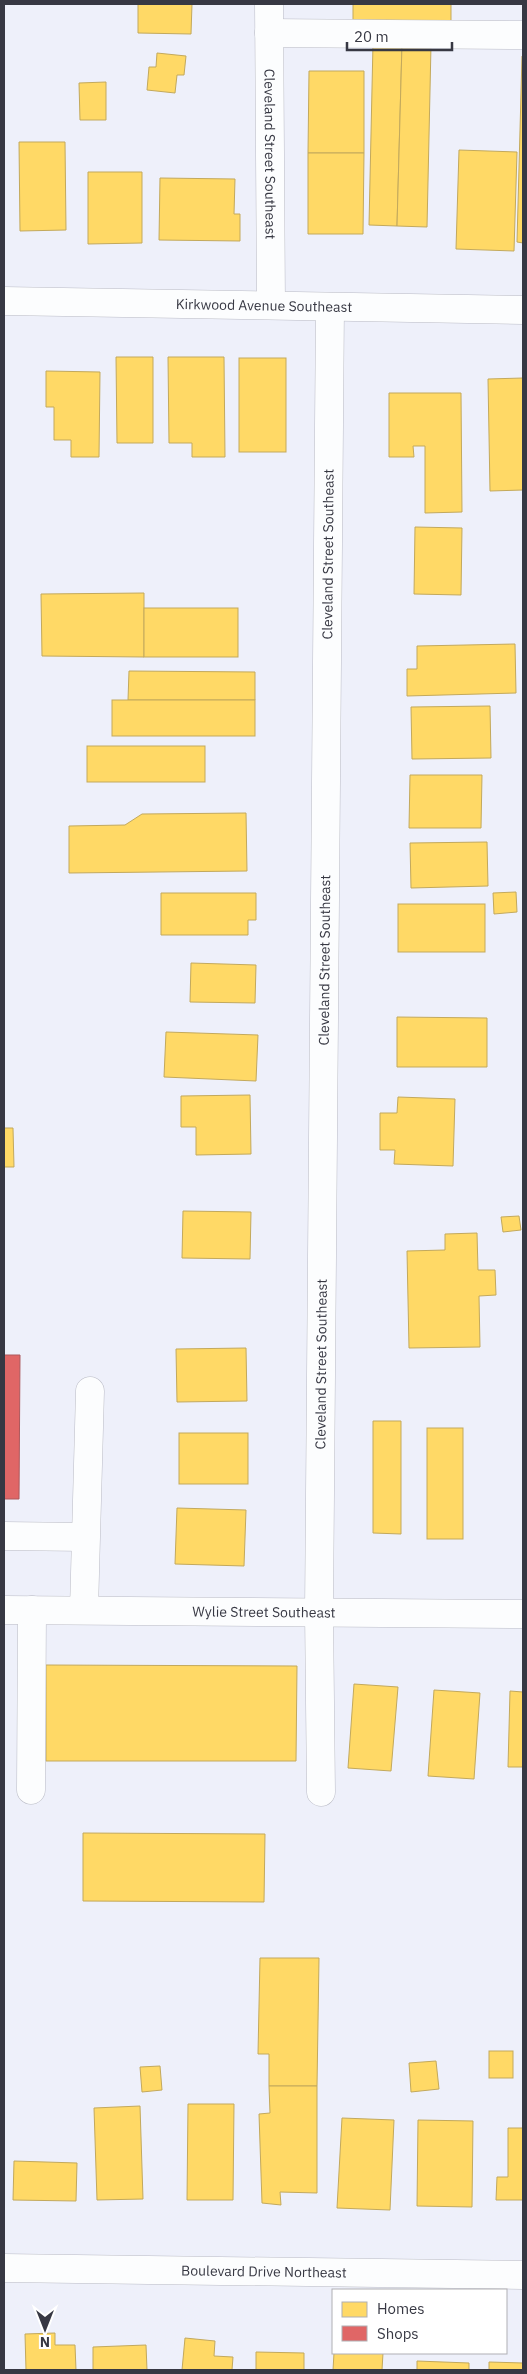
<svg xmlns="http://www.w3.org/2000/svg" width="527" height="2374" font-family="'IBM Plex Sans',sans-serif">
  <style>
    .homes { fill: #ffd966; stroke: #c3a95c }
    .shops { fill: #e06666; stroke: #ad585c }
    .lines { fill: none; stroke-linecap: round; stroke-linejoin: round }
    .minor-casing { stroke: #babbc5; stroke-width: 29 }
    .minor { stroke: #fcfdfe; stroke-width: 28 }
    .labels { text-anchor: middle; stroke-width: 5; stroke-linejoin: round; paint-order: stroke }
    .street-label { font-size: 14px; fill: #373843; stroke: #fff }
  </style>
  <rect width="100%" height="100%" fill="#eef0fa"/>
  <g class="homes">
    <polygon points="138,4 192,4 191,34 138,33"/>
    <polygon points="353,4 451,4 451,21 353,20"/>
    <polygon points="373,43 402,44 397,226 369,225"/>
    <polygon points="402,44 431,45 427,227 397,226"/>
    <polygon points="157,53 186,56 184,75 177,75 175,93 147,90 149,67 156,67"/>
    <polygon points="522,56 523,56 523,243 517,242"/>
    <polygon points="309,71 364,71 364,153 308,153"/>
    <polygon points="106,82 106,120 80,120 79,83"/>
    <polygon points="19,142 65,142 66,230 20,231"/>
    <polygon points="459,150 517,152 514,251 456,249"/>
    <polygon points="308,153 364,153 363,234 308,234"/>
    <polygon points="88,172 142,172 142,243 88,244"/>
    <polygon points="160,178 235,179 234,214 240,214 240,241 159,240"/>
    <polygon points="116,357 153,357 153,443 117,443"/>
    <polygon points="168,357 224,357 225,457 192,457 192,443 169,443"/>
    <rect x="239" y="358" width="47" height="94"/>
    <polygon points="46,371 100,372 99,457 71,457 71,440 54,440 54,407 46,407"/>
    <polygon points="523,378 523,490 490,491 488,379"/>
    <polygon points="389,393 461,393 462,512 425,513 425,446 413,446 414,457 389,457"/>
    <polygon points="415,527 462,528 461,595 414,594"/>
    <polygon points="144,593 144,657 42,656 41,594"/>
    <rect x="144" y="608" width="94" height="49"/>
    <polygon points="515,644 516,693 407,696 407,669 417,669 417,646"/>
    <polygon points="129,671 255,672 255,700 128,700"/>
    <rect x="112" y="700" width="143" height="36"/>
    <polygon points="490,706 491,758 412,759 411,707"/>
    <rect x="87" y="746" width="118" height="36"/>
    <polygon points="410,775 482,775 481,828 409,828"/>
    <polygon points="246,813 247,871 69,873 69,826 125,825 142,814"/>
    <polygon points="487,842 488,886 411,888 410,843"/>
    <polygon points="516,892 517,912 494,914 493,893"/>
    <polygon points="161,893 256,893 256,920 248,920 248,935 161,935"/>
    <rect x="398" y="904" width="87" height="48"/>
    <polygon points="191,963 256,965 255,1003 190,1002"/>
    <polygon points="397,1017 487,1018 487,1067 397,1067"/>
    <polygon points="166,1032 258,1035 256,1081 164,1077"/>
    <polygon points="250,1095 251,1154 196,1155 196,1127 181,1127 181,1096"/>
    <polygon points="398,1097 455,1099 453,1166 394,1164 395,1150 380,1150 380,1113 397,1113"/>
    <polygon points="4,1128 13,1128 14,1167 4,1167"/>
    <polygon points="183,1211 251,1212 250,1259 182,1258"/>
    <polygon points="519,1216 521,1230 503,1232 501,1217"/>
    <polygon points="477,1233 478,1270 495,1270 496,1295 479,1296 480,1347 409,1348 407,1251 445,1250 445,1234"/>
    <polygon points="246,1348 247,1401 177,1402 176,1349"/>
    <polygon points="373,1421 401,1421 401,1534 373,1533"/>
    <rect x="427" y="1428" width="36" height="111"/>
    <rect x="179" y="1433" width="69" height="51"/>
    <polygon points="177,1508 246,1510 244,1566 175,1564"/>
    <polygon points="46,1665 297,1666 296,1761 46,1761"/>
    <polygon points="354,1684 398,1687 391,1771 348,1768"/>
    <polygon points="434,1690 480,1693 474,1779 428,1776"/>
    <polygon points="510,1691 523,1692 523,1767 508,1767"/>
    <polygon points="83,1833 265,1834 264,1902 83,1901"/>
    <polygon points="260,1958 319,1958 317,2086 269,2086 269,2054 258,2054"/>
    <rect x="489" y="2051" width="24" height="27"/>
    <polygon points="436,2061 439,2089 411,2092 409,2063"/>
    <polygon points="160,2066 162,2090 142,2092 140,2067"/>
    <polygon points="269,2086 317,2086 317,2193 280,2192 281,2205 262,2203 259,2114 270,2113"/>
    <polygon points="188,2104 234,2104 233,2200 187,2200"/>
    <polygon points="140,2106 143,2199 97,2200 94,2108"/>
    <polygon points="342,2118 394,2120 390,2210 337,2208"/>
    <polygon points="418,2120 473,2121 472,2207 417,2206"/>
    <polygon points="508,2128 523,2128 523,2200 496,2200 497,2177 508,2177"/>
    <polygon points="14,2161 77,2163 76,2201 13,2200"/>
    <polygon points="55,2333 55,2345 75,2345 76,2370 26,2370 25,2334"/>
    <polygon points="185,2338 215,2341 214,2356 233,2357 232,2370 182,2370"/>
    <polygon points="146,2345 147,2370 93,2370 93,2347"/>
    <polygon points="256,2352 304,2353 304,2370 256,2370"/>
    <polygon points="334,2353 383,2353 382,2370 333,2370"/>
    <polygon points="417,2361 469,2363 469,2370 417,2370"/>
    <polygon points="489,2362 523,2363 523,2370 489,2370"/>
  </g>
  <polygon class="shops" points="4,1355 20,1355 19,1499 4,1499"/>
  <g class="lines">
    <defs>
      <g id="minor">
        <path id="s1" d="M269 4 271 305"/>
        <polyline points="269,33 523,35"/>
        <path id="s2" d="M4 301 523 310"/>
        <polyline points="4,1536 85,1537"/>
        <path id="s3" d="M4 1610 523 1614"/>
        <polyline points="84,1610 90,1391"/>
        <polyline points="31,1790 32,1610"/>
        <path id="s4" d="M321 1792 319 1612 330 307"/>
        <path id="s5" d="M4 2268 523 2275"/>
      </g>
    </defs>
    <use href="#minor" class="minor-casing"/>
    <use href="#minor" class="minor"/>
  </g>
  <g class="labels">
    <g class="street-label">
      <text dy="5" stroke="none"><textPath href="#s1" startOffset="150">Cleveland Street Southeast</textPath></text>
      <text dy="5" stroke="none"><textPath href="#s2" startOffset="260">Kirkwood Avenue Southeast</textPath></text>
      <text dy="5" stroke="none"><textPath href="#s4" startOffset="1238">Cleveland Street Southeast</textPath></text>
      <text dy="5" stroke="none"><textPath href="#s4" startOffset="832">Cleveland Street Southeast</textPath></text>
      <text dy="5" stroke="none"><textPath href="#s4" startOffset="428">Cleveland Street Southeast</textPath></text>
      <text dy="5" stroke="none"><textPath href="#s3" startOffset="260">Wylie Street Southeast</textPath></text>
      <text dy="5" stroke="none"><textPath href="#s5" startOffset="260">Boulevard Drive Northeast</textPath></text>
    </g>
  </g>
  <rect width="527" height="2374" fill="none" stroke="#373843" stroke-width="10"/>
  <rect x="332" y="2289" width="175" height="65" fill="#ffffff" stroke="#afafb4"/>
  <rect x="342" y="2302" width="25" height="15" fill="#ffd966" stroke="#afafb4"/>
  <text x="377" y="2314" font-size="15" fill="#373843">Homes</text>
  <rect x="342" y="2326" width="25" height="15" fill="#e06666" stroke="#afafb4"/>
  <text x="377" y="2339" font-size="15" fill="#373843">Shops</text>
  <g transform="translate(45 2329) rotate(180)" stroke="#ffffff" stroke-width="4" paint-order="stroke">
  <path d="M0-4L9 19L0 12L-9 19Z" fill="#373843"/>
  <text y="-8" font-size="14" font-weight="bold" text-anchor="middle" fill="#373843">N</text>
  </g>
  <path d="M347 42v8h105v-8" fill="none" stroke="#373843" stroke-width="2.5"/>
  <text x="354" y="42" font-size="15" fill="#373843" stroke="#ffffff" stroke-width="4" paint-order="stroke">20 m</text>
</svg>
